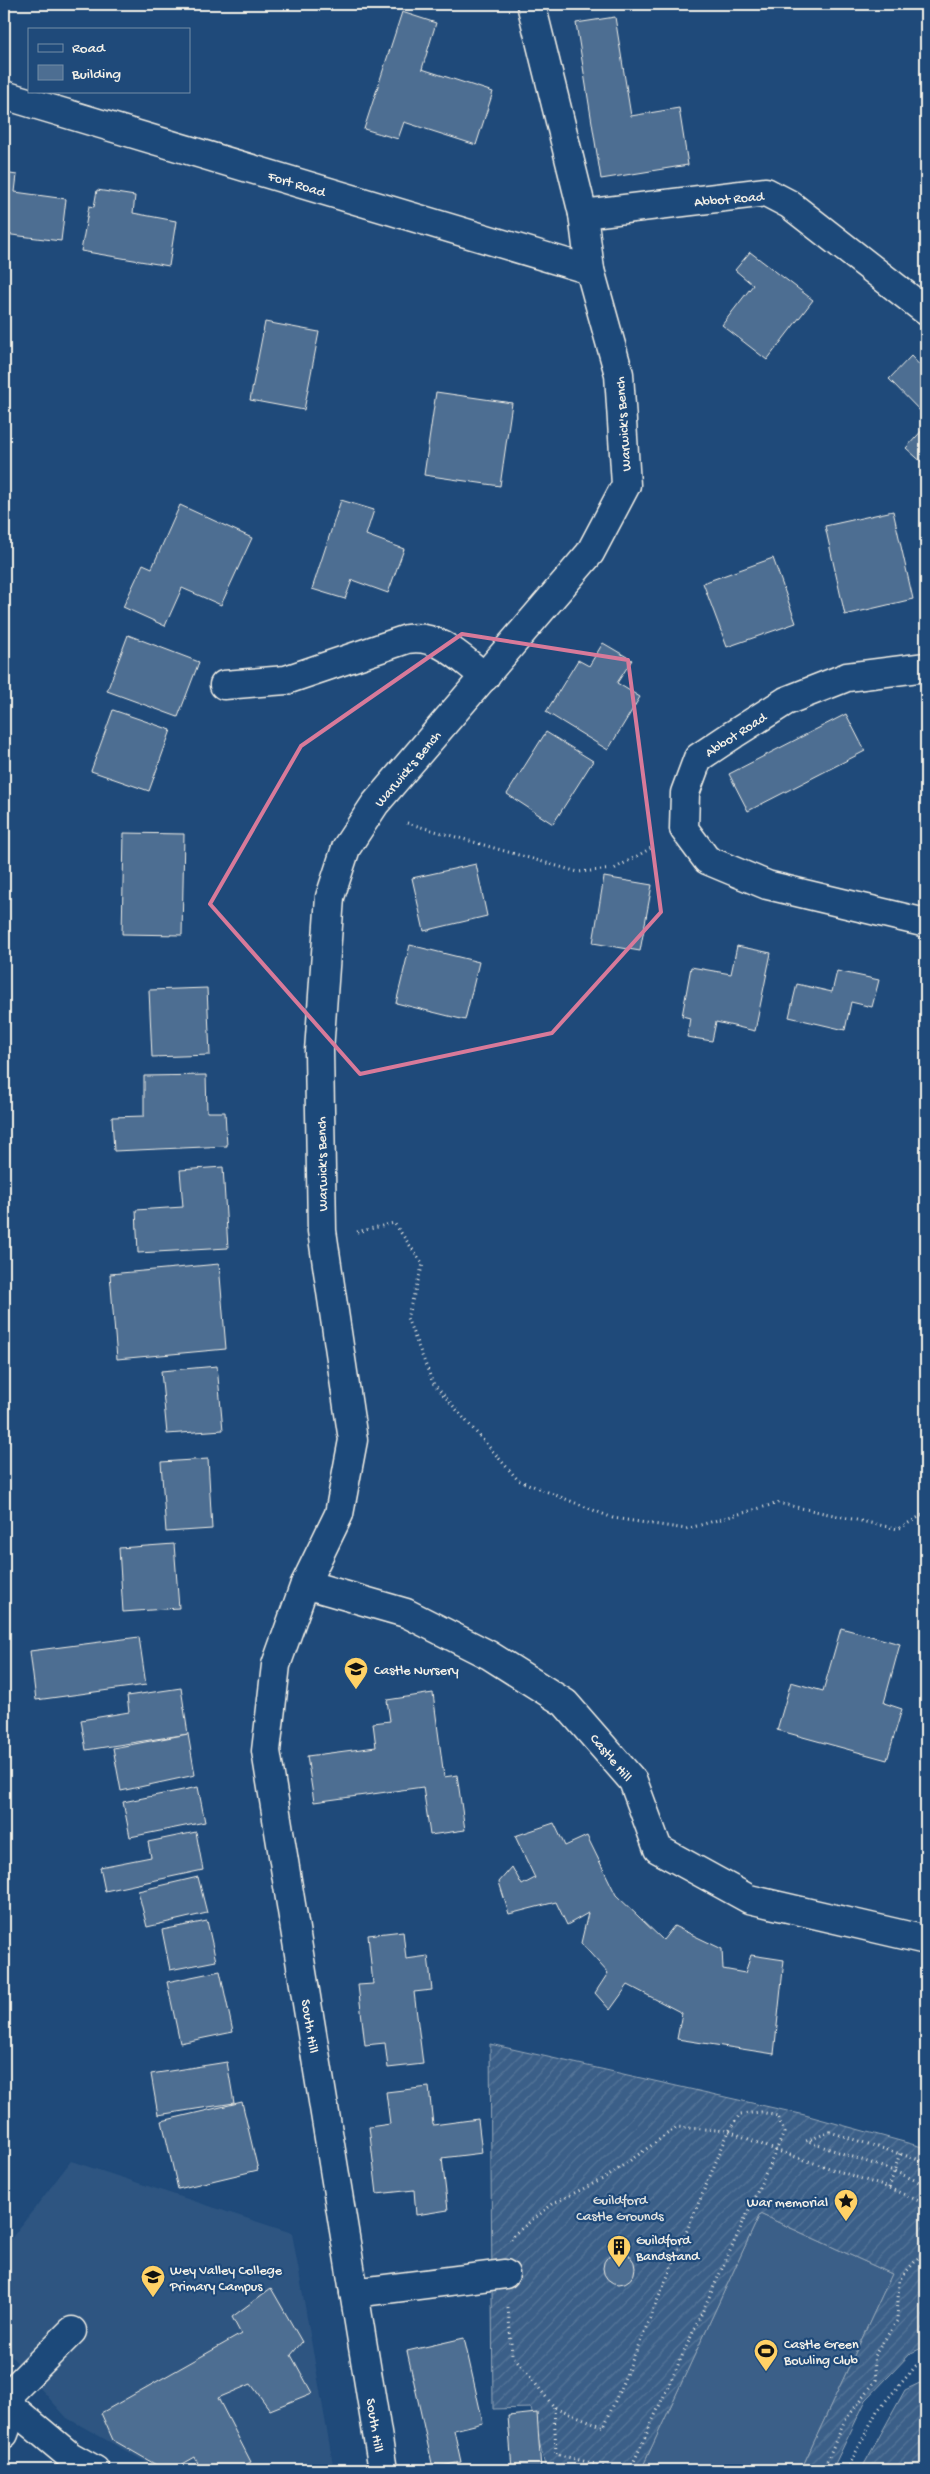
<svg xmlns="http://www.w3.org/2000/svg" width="930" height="2474" font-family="'Gochi Hand',sans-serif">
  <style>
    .built { fill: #2d5581 }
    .grass { fill: #3a5f88; stroke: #97a8b8 }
    .garden { fill: url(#garden-furrows); stroke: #97a8b8 }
    .building { fill: #4d6e92; stroke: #f4f1e8 }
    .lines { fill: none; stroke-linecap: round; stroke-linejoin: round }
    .minor-casing { stroke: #f4f1e8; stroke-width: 31 }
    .path { stroke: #f4f1e8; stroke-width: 3; stroke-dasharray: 1 4; stroke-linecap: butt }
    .minor { stroke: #1f4a7a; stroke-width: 28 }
    .marked { fill: none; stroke: #d87a9a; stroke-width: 4; stroke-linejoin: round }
    .labels { text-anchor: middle; stroke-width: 4.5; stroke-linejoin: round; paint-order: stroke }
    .street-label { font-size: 14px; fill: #f4f1e8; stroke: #1f4a7a }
    .poi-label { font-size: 14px; fill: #f4f1e8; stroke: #1f4a7a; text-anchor: start }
    .park-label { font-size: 14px; fill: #e1e2de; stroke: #1f4a7a }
  </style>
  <defs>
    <pattern id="garden-furrows" width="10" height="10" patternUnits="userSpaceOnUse" patternTransform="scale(1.25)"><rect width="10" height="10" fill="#3a5f88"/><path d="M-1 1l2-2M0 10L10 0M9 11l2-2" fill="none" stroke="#577699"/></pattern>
  </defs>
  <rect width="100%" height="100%" fill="#1f4a7a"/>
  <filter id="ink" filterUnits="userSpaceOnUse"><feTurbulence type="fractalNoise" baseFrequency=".02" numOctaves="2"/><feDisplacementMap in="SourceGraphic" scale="10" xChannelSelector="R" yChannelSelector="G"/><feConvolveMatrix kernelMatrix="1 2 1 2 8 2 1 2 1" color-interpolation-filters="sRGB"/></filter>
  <g filter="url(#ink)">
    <polygon class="built" points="71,2161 292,2233 334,2470 160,2470 67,2418 4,2348 4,2248"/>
    <polygon class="grass" points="760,2214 892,2274 801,2470 641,2470"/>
    <g class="garden">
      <polygon points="490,2044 805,2115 926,2148 926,2346 911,2353 866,2400 832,2470 801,2470 892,2274 760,2214 641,2470 546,2470 531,2408 493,2409"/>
      <polygon points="926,2380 926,2470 861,2470 905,2390"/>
    </g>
    <g class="building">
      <polygon points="402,12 436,23 422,69 493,92 476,145 404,122 398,139 364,129"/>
      <polygon points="615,17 631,116 679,108 688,165 601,179 576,23"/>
      <polygon points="4,173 17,175 15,192 66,199 61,241 4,234"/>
      <polygon points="97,190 135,196 133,213 176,221 169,266 81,251 89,206 94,207"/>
      <polygon points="750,252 813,300 767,360 722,325 753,285 735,270"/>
      <polygon points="265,322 319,332 304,410 250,400"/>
      <polygon points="911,356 926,372 926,417 889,379"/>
      <polygon points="436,392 512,403 500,486 424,475"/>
      <polygon points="926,426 926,466 906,448"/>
      <polygon points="341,500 374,510 366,535 404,549 388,593 352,580 345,599 312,589"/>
      <polygon points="180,505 252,538 221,605 182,588 165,626 123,607 143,564 152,568"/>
      <polygon points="893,511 913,599 845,615 825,526"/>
      <polygon points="773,558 796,623 727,647 703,583"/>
      <polygon points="128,635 199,662 178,717 107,691"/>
      <polygon points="603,643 632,660 617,683 640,697 608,750 546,712 578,660 589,666"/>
      <polygon points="113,710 171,730 149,791 91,771"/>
      <polygon points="846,714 865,751 748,811 729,774"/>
      <polygon points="546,732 593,761 553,824 507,794"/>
      <polygon points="124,833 184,834 182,935 122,934"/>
      <polygon points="476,864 487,916 424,931 412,878"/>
      <polygon points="604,877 652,885 640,951 593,943"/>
      <polygon points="410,945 479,962 465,1020 396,1003"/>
      <polygon points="737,946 771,953 755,1031 716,1022 712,1041 687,1037 690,1018 682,1016 691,967 731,974"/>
      <polygon points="837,971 879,980 872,1007 851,1002 845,1030 789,1017 797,984 832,992"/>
      <polygon points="207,988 210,1055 152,1057 149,990"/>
      <polygon points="206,1075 207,1112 225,1112 227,1146 114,1151 112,1117 144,1116 144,1076"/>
      <polygon points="223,1167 228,1248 138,1253 136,1210 183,1207 180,1170"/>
      <polygon points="219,1264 226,1349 117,1359 110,1274"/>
      <polygon points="217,1366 223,1430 167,1434 161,1371"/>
      <polygon points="208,1459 212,1529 166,1532 161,1462"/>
      <polygon points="174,1544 179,1608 123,1612 119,1548"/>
      <polygon points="841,1628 900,1644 884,1703 902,1709 887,1760 777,1730 791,1682 823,1691"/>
      <polygon points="139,1637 146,1685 36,1700 30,1651"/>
      <polygon points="181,1688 188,1734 86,1750 81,1720 129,1712 127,1696"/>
      <polygon points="433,1693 444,1777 457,1775 465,1830 430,1835 423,1787 314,1802 307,1756 376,1747 373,1723 390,1721 387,1700"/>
      <polygon points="188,1734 195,1775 121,1791 113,1748"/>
      <polygon points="198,1787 205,1822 130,1837 123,1802"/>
      <polygon points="554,1823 565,1846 587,1836 616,1895 663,1940 674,1926 722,1949 723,1969 745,1973 751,1955 784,1960 774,2054 677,2039 682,2013 628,1985 610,2010 595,1993 608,1973 581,1943 588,1913 567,1925 556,1902 509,1914 499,1882 512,1867 522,1885 535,1878 515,1836"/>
      <polygon points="196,1832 203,1870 105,1891 100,1867 151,1857 148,1842"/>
      <polygon points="198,1877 207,1913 147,1927 138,1891"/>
      <polygon points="207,1921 216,1961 170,1970 162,1930"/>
      <polygon points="403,1931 406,1959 428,1956 432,1990 414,1992 423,2064 388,2068 385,2043 365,2045 358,1985 373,1984 368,1935"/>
      <polygon points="220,1971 233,2032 180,2043 167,1982"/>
      <polygon points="227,2062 234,2103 158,2115 151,2074"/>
      <polygon points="429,2087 433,2125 478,2119 482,2153 442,2158 448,2210 416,2215 414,2190 377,2194 369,2127 390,2124 386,2092"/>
      <polygon points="242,2102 258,2170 178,2189 162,2121"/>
      <circle cx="619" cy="2268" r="16"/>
      <polygon points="271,2288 302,2342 291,2355 312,2393 270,2410 251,2384 218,2398 251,2462 235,2470 201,2470 195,2457 172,2470 165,2470 113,2440 101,2413 241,2334 232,2317"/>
      <polygon points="464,2338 483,2423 454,2430 461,2462 433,2468 407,2351"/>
      <polygon points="537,2413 541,2470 512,2470 508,2416"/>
    </g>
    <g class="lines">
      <defs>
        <g id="minor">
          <polyline points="4,95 590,270"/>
          <polyline points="583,214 766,192 789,204 926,311"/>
          <polyline points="926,667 847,677 786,701 734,734 698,758 685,793 684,829 707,860 767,885 926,923"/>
          <path d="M224 685 286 680 407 639C438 633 462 659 485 677"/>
          <polyline points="305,1584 406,1613 489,1655 565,1703 633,1781 658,1849 749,1899 926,1940"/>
          <polyline points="354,2293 505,2274"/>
          <polyline points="4,2399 72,2331"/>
          <polyline points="4,2401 70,2456 95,2470"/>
          <polyline points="4,2434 13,2409"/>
          <polyline points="383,2470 266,1751 276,1665 305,1584 339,1514 353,1440 322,1231 319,1051 330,897 346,848 375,804 590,553 626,485 619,374 590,270 583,214 531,4"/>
        </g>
      </defs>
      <use href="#minor" class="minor-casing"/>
      <g class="path">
        <polyline points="407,823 578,872 614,869 653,847"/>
        <polyline points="357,1232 394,1223 423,1264 407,1318 433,1383 518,1480 613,1518 686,1529 778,1503 898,1529 926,1513"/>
        <polyline points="926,2162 830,2132 806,2141 894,2171 926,2185"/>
        <polyline points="889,2188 900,2153"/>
        <polyline points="511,2240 512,2236 554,2203 607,2177 677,2127 729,2131 775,2150 889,2188 926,2204"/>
        <polyline points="508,2308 512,2354 554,2407 604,2427 729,2131 740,2114 761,2112 778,2116 784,2133 630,2470"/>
        <polyline points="554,2407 556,2454 618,2470"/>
        <polyline points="823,2470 844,2422 876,2380 874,2356 897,2321 899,2280 926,2249"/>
        <polyline points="847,2470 877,2411 916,2366 926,2363"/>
      </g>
      <use href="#minor" class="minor"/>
    </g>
  </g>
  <path class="marked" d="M462 634 628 660 661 912 552 1033 360 1074 210 904 301 746Z"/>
  <defs>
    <symbol id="school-pin" viewBox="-11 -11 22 30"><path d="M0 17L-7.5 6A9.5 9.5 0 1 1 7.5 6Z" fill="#ffd166" stroke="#1f4a7a"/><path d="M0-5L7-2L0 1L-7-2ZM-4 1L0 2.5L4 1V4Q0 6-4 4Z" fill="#111"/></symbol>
    <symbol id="sight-pin" viewBox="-11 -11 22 30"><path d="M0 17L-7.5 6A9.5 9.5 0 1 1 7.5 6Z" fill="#ffd166" stroke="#1f4a7a"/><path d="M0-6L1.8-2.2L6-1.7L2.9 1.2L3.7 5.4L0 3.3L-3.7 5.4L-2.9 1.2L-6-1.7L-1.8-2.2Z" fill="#111"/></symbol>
    <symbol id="building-pin" viewBox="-11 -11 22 30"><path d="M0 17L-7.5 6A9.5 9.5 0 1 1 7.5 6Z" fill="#ffd166" stroke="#1f4a7a"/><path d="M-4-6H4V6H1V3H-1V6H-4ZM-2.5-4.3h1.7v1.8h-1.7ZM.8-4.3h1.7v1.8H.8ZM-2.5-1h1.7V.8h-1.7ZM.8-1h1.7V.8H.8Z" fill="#111"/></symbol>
    <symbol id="stadium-pin" viewBox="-11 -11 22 30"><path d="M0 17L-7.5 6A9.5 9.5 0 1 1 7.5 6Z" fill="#ffd166" stroke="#1f4a7a"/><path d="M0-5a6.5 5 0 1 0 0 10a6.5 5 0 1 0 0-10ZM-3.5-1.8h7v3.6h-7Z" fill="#111"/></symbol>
  </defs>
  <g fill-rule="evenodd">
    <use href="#school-pin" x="342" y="1655" width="28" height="38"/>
    <use href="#sight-pin" x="832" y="2187" width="28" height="38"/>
    <use href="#building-pin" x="605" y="2233" width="28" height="38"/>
    <use href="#school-pin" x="139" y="2263" width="28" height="38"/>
    <use href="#stadium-pin" x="752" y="2337" width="28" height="38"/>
  </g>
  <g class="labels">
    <g class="street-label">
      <text transform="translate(297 183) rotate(17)" y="5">Fort Road</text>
      <text transform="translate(729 198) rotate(-5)" y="5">Abbot Road</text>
      <text transform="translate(622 424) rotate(-94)" y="5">Warwick's Bench</text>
      <text transform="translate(735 734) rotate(-33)" y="5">Abbot Road</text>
      <text transform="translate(407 768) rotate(-50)" y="5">Warwick's Bench</text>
      <text transform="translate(321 1164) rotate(-91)" y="5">Warwick's Bench</text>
      <text transform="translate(612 1757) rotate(50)" y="5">Castle Hill</text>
      <text transform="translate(311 2026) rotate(81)" y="5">South Hill</text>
      <text transform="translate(376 2425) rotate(81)" y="5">South Hill</text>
    </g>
    <g class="poi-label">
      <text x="374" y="1674">Castle Nursery</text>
      <text x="828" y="2206" text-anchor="end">War memorial</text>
      <text x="636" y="2244">Guildford<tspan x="636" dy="16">Bandstand</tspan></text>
      <text x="170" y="2274">Wey Valley College<tspan x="170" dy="16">Primary Campus</tspan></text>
      <text x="784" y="2348">Castle Green<tspan x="784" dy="16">Bowling Club</tspan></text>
    </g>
    <g class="park-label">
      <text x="620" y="2204">Guildford<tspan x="620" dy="16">Castle Grounds</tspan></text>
    </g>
  </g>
  <rect width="930" height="2474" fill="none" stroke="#1f4a7a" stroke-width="20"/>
  <rect x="10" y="10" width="910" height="2454" fill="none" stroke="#f4f1e8" stroke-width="2" filter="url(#ink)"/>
  <rect x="28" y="28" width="162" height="65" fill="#1f4a7a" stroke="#748da6"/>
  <rect x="38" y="44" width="25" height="8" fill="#1f4a7a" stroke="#748da6"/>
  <text x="72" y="52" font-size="15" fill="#f4f1e8">Road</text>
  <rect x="38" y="65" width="25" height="15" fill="#4d6e92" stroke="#748da6"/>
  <text x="72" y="78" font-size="15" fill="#f4f1e8">Building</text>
</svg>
